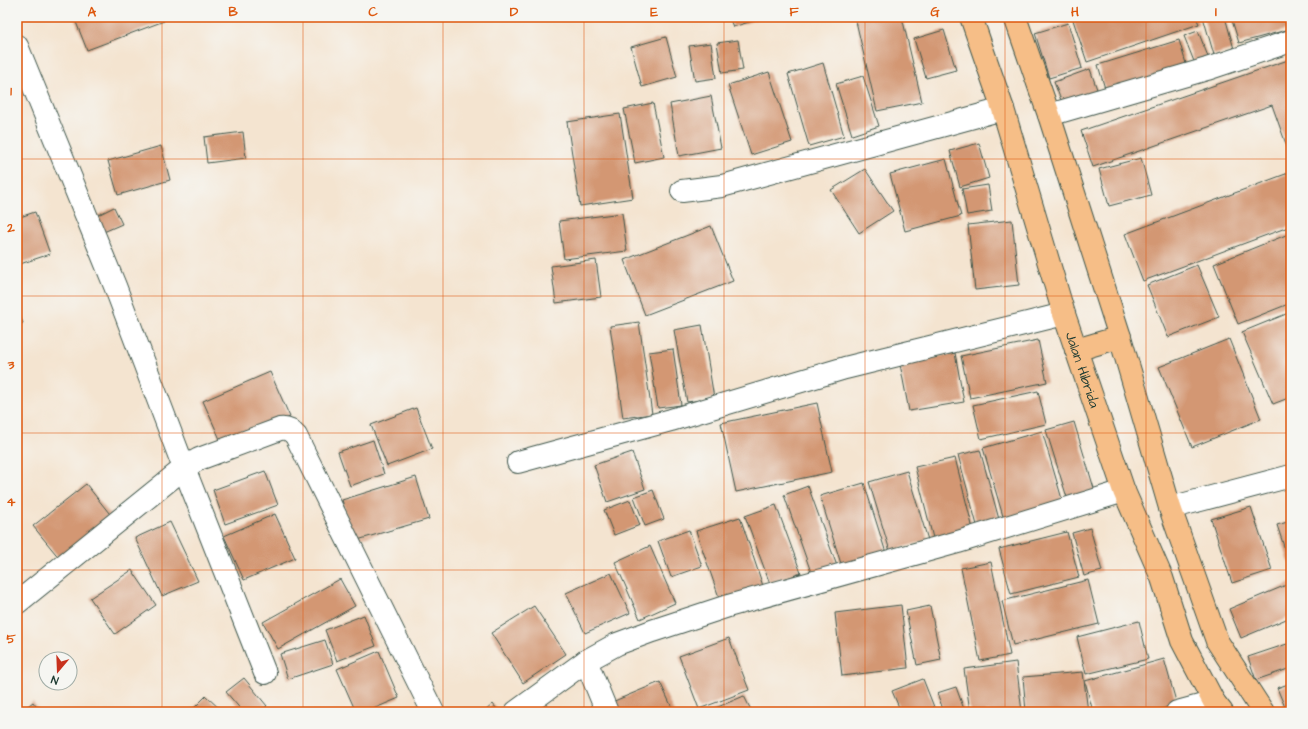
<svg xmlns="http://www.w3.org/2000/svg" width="1308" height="729" font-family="'Architects Daughter',sans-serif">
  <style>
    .building { fill: #d39773 }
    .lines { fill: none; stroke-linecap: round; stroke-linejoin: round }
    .minor-casing { stroke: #3f564b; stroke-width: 24 }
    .major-casing { stroke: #3f564b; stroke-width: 24 }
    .minor { stroke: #fff; stroke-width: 22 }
    .major { stroke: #f6be87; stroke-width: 22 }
    .grid { fill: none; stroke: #de580e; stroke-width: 1; stroke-opacity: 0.55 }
    .labels { text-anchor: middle; stroke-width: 3; stroke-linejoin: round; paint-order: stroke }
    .street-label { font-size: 14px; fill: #1f3d34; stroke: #f6f6f2 }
    .neatline { fill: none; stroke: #de580e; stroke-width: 1.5 }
    .grid-label { font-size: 13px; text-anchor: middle; font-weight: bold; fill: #de580e }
  </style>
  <rect width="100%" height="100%" fill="#f6f6f2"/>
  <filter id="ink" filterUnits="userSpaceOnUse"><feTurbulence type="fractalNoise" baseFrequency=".025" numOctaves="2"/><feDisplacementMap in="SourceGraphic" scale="8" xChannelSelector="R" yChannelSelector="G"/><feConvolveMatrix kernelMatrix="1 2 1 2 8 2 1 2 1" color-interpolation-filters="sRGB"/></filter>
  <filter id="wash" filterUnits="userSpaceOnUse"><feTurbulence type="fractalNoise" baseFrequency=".012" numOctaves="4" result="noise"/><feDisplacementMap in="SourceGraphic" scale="16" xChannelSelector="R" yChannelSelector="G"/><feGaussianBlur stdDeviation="0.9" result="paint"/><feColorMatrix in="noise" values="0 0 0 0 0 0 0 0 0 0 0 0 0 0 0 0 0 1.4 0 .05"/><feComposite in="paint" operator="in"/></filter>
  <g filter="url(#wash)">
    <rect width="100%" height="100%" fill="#f4e4d0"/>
    <g id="blocks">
      <g class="building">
        <polygon points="74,17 163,17 164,21 87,50"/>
        <polygon points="729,17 765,17 733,27"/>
        <polygon points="855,17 902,17 922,102 877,111"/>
        <polygon points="1072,17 1196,17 1199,24 1087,62"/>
        <polygon points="1203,17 1225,17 1234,49 1214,55"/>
        <polygon points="1231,17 1287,17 1290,29 1239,43"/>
        <polygon points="1068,23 1082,68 1049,78 1035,33"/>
        <polygon points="944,30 956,70 926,78 914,39"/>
        <polygon points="1198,31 1209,59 1195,64 1184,36"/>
        <polygon points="666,37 677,77 642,87 631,47"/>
        <polygon points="738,40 743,70 722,73 717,43"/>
        <polygon points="1179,40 1187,67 1106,92 1098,65"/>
        <polygon points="711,43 716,78 695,81 689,46"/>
        <polygon points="1291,59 1291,158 1272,105 1093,167 1081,131"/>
        <polygon points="823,63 844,136 809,146 788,74"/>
        <polygon points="1090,69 1099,95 1064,108 1054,82"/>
        <polygon points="769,72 792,142 751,155 728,85"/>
        <polygon points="863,76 879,126 852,135 836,84"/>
        <polygon points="711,96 721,148 679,156 670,104"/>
        <polygon points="653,103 664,157 635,163 624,109"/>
        <polygon points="620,114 633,198 580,206 567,122"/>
        <polygon points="243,132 246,158 207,163 204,137"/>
        <polygon points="979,143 989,178 960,187 950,151"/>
        <polygon points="161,146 170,180 118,195 108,161"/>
        <polygon points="1141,158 1151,195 1109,206 1099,169"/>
        <polygon points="946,159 961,216 905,231 890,174"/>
        <polygon points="865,169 893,211 859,233 831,190"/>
        <polygon points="1291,172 1291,226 1143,281 1125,234"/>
        <polygon points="988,185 992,211 967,215 962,189"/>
        <polygon points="114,207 122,224 99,234 92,218"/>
        <polygon points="35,212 50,254 17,265 17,218"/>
        <polygon points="622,213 627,251 564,259 559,221"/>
        <polygon points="1012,220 1019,285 975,290 968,225"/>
        <polygon points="711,226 733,281 645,315 624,260"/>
        <polygon points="1291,233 1291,303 1238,324 1214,264"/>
        <polygon points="596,260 601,297 556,303 551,266"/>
        <polygon points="1197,265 1219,317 1168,337 1147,285"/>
        <polygon points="17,309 23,323 17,326"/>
        <polygon points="1291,312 1291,397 1273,404 1242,332"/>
        <polygon points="639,322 652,414 623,418 610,326"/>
        <polygon points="702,325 714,398 687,402 674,330"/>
        <polygon points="1229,339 1261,419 1192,447 1159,367"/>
        <polygon points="1038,340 1047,382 970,398 961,356"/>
        <polygon points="673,349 681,405 658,408 649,352"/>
        <polygon points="955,353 964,402 909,411 900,364"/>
        <polygon points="270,372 290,417 223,446 203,401"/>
        <polygon points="1038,391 1046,424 981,439 973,405"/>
        <polygon points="817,403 832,472 736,492 721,423"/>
        <polygon points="416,408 432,449 387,466 371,425"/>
        <polygon points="1074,422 1096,495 1069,504 1046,430"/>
        <polygon points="1042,431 1064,506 1005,523 983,448"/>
        <polygon points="373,440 384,474 350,486 338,452"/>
        <polygon points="980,450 1000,523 978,529 958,455"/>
        <polygon points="632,452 645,489 607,502 594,465"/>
        <polygon points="955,458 974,533 934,542 915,467"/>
        <polygon points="265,471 278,505 225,524 213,490"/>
        <polygon points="907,471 928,540 890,551 869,482"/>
        <polygon points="416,477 429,519 354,541 342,500"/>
        <polygon points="864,483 886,553 842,567 820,496"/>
        <polygon points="86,484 113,518 60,559 33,526"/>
        <polygon points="808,486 837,566 812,575 784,495"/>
        <polygon points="653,490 664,519 645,526 634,497"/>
        <polygon points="630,500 640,525 614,535 604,510"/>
        <polygon points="776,505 801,573 770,584 745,516"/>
        <polygon points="1251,507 1272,570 1232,583 1211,519"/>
        <polygon points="275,514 295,558 244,580 224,536"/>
        <polygon points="740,517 764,589 721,603 696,531"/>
        <polygon points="1291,521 1291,568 1277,525"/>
        <polygon points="170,522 198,581 162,596 135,538"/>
        <polygon points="1090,528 1102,571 1084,576 1072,533"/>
        <polygon points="689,530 702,566 671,577 658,541"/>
        <polygon points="1067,532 1079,577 1011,594 999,549"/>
        <polygon points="650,546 675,603 640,619 615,562"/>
        <polygon points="991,562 1010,655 980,661 961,568"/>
        <polygon points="132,570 156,605 115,634 90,598"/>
        <polygon points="611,573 630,613 585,633 566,593"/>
        <polygon points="340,579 355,606 278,649 263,622"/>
        <polygon points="1088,580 1099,624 1013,645 1002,601"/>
        <polygon points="1291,583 1291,617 1241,638 1229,609"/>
        <polygon points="901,605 908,668 842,676 835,613"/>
        <polygon points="534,606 566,654 523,683 491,633"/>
        <polygon points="930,606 941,660 917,665 906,611"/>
        <polygon points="364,615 376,646 337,661 325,630"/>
        <polygon points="1139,621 1148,659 1086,674 1077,637"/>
        <polygon points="729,638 749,690 699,709 679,656"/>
        <polygon points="325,640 333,664 288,679 280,654"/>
        <polygon points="1287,644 1291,654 1291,668 1256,680 1248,657"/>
        <polygon points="379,651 399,698 366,712 356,712 337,669"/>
        <polygon points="1164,659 1177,705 1149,712 1093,712 1085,681"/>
        <polygon points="1016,662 1022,712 970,712 964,669"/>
        <polygon points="1083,672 1088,712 1026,712 1023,677"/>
        <polygon points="244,678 267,706 259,712 243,712 226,692"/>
        <polygon points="923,679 936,712 901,712 892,691"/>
        <polygon points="660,682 674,712 617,712 612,702"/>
        <polygon points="1291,683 1291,712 1287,712 1277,688"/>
        <polygon points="956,687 965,712 944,712 937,693"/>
        <polygon points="206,696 223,712 190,712"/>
        <polygon points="744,696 752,712 706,712"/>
        <polygon points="33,702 40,712 20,712"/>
        <polygon points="493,704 499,712 484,712"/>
      </g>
    </g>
  </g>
  <g filter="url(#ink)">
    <use href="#blocks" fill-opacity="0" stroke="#3f564b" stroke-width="1"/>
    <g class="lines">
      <defs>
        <g id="minor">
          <polyline points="17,46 115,286 184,468 265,673"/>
          <polyline points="1049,115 1207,69 1291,41"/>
          <polyline points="682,191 722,186 1003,109"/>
          <polyline points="518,462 671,420 845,368 1064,314"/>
          <polyline points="1170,508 1291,476"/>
          <path d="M17 603 184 468 199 459 280 429C287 428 291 430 296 436L433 712"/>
          <polyline points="586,661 607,712"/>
          <polyline points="516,712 586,661 617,644 652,631 728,606 958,542 1124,491"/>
          <polyline points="1177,712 1214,702"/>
        </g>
        <g id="major">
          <path id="s1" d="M971 17 1003 109 1064 314 1124 491 1162 578 1182 641 1214 702 1222 712"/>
          <polyline points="1015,17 1049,115 1120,337 1170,508 1217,641 1263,712"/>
          <polyline points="1076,350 1120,337"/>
        </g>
      </defs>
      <use href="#minor" class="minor-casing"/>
      <use href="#major" class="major-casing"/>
      <use href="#minor" class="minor"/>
      <use href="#major" class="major"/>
    </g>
  </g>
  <path class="grid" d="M162 17V712M303 17V712M443 17V712M584 17V712M724 17V712M865 17V712M1005 17V712M1146 17V712M17 159H1291M17 296H1291M17 433H1291M17 570H1291"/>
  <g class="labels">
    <g class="street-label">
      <text dy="5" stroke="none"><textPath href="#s1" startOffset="370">Jalan Hibrida</textPath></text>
    </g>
  </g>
  <rect width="1308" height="729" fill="none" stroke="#f6f6f2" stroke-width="44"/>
  <g transform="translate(58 671) rotate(199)"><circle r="19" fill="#f6f6f2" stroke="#a0aca6"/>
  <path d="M0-3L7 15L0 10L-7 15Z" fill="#c8321e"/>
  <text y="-6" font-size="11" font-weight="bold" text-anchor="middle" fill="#1f3d34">N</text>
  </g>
  <rect x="22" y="22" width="1264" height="685" class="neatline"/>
  <g class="grid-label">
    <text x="92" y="16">A</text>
    <text x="233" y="16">B</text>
    <text x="373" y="16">C</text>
    <text x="514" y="16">D</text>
    <text x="654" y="16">E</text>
    <text x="794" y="16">F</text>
    <text x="935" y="16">G</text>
    <text x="1075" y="16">H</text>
    <text x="1216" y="16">I</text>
    <text x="11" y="95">1</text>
    <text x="11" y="232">2</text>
    <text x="11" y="369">3</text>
    <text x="11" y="506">4</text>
    <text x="11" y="643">5</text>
  </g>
</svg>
